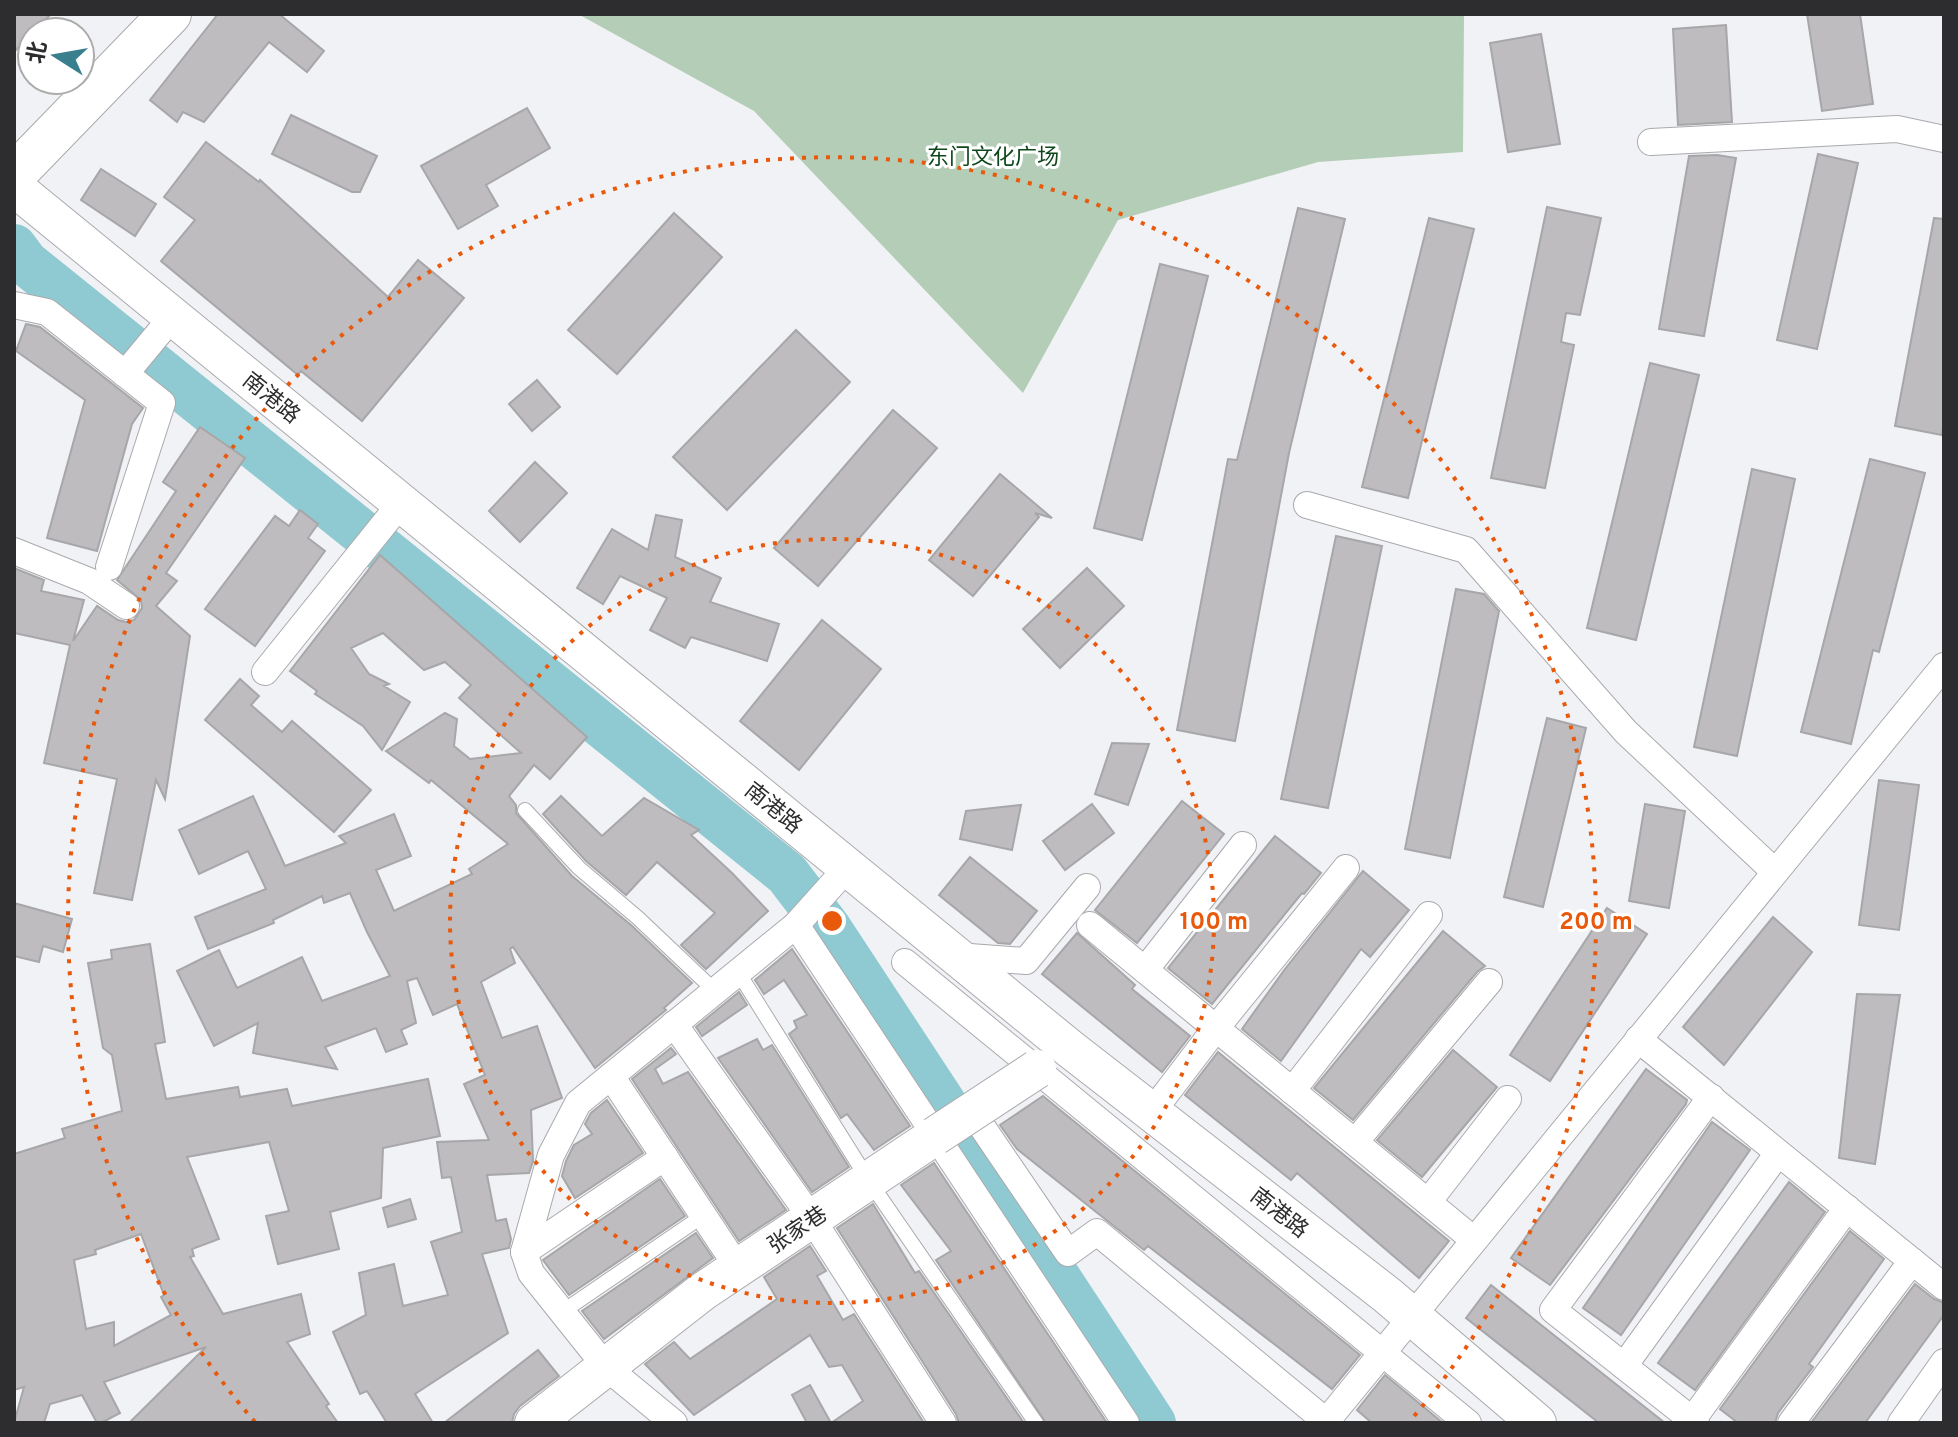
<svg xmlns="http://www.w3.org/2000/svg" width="1958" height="1437" font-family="Overpass,'Noto Sans SC',sans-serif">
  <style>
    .green { fill: #b4cdb6 }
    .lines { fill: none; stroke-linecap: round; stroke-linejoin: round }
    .river { stroke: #8fcad2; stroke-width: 46 }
    .building { fill: #bebcbf; stroke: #a7a6a9; stroke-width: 2; fill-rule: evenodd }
    .lane-casing { stroke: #aaaaae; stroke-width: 16 }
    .street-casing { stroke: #aaaaae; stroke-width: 28 }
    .secondary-casing { stroke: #aaaaae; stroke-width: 40 }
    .primary-casing { stroke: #aaaaae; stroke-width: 44 }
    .lane { stroke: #fff; stroke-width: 14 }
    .street { stroke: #fff; stroke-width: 26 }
    .secondary { stroke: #fff; stroke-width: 38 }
    .primary { stroke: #fff; stroke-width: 42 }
    .secondary-bridge-casing { stroke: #aaaaae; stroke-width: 40; stroke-linecap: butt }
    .secondary-bridge { stroke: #fff; stroke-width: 38 }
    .ring { fill: none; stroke: #e8590c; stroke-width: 4; stroke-dasharray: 4 8 }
    .labels { text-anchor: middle; stroke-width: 6; stroke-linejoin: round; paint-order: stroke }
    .park-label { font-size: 22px; fill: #0e471b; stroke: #fff }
    .street-label { font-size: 22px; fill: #2d2d2f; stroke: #fff }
    .centre { fill: #e8590c; stroke: #fff; stroke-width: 4 }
    .ring-label { font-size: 24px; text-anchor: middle; font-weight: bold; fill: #e8590c; stroke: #fff; stroke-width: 6; stroke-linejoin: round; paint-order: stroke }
  </style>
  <rect width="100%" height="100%" fill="#f1f2f5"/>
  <polygon class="green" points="578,14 1464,14 1463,152 1318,162 1118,220 1023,393 754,111"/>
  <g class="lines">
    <polyline class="river" points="14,247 26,263 787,874 829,929 1153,1423"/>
  </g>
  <g class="building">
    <polygon points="14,14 51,14 14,52"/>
    <polygon points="218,14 279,14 324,51 307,72 269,42 204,122 183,112 177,122 150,100"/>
    <polygon points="1807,14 1860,14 1873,104 1822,111"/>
    <polygon points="1726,25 1732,122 1678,125 1673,29"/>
    <polygon points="1541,34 1560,144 1508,152 1490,43"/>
    <polygon points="527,108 550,148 486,185 498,206 458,229 421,166"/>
    <polygon points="291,115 377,156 360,192 352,192 272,154"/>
    <polygon points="206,142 259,182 260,180 388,297 418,260 464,298 362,421 301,371 298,375 161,261 195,220 164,197"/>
    <polygon points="1818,154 1858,163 1817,349 1777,340"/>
    <polygon points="1717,155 1736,158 1704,336 1659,329 1689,156"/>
    <polygon points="101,169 156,204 135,236 81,200"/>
    <polygon points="1547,207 1601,218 1580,315 1566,313 1561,342 1574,345 1545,488 1491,478"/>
    <polygon points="1298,208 1345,219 1289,453 1235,741 1177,730 1228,459 1237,460"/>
    <polygon points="674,213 722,257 617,374 568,330"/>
    <polygon points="1429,218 1474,229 1408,498 1362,487"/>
    <polygon points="1934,218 1944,219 1944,423 1942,435 1895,426"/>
    <polygon points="1160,264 1208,276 1142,540 1094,528"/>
    <polygon points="26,324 40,327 143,408 132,424 97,551 47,538 85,400 16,351"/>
    <polygon points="796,330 850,382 727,510 673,457"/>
    <polygon points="1650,363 1699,375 1636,640 1587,628"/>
    <polygon points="537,380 560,407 532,431 509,404"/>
    <polygon points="893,410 937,448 818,586 774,548"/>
    <polygon points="200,427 245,458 166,573 177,581 156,606 190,636 165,799 156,780 132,900 94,893 117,779 44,763 70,645 14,633 14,568 44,580 41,591 84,600 73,641 97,606 118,620 126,622 134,620 142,608 141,600 117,580 176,491 163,482"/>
    <polygon points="1870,459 1925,473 1879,652 1873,650 1851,744 1801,732"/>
    <polygon points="535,462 567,493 520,542 489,511"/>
    <polygon points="1752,469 1795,479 1737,756 1694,747"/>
    <polygon points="1000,474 1052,518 1035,513 1039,517 973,596 929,560"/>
    <polygon points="300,510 318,524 308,538 325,551 255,646 205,609 275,516 289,526"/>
    <polygon points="656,515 682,520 675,557 721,578 710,602 779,624 767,661 691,637 685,648 650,630 667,598 620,576 603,604 577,588 612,529 648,550"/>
    <polygon points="1336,536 1382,546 1328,808 1281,799"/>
    <polygon points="380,555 587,737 550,779 534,765 509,796 516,805 516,813 572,876 631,925 692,983 664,1008 666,1010 595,1068 513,947 510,949 515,963 481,982 502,1038 537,1026 562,1098 531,1110 533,1161 529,1173 487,1175 496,1221 506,1219 511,1239 509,1248 482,1254 508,1333 415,1394 433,1423 387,1423 367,1391 360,1394 333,1332 366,1315 359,1273 394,1264 403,1306 448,1295 431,1242 462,1232 451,1177 442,1178 437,1142 489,1140 464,1084 485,1075 457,1004 433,1015 417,978 407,981 416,1023 401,1030 407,1044 386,1052 376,1028 325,1047 337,1069 253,1053 258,1023 214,1046 177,971 219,950 237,988 302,957 322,1001 390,976 367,932 350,893 324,903 322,896 273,920 274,923 208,949 195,917 266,889 248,851 199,874 179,830 253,796 285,866 346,843 339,836 394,814 411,856 376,870 394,911 472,874 469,869 508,844 431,780 429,783 386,751 445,713 457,719 454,746 470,759 521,753 459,698 471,685 445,662 424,670 383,633 351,648 369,674 389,684 384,686 410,702 382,750 363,726 315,694 317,691 290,671"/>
    <polygon points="1087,568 1124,606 1060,668 1023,629"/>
    <polygon points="1456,589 1484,594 1499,611 1450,858 1405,849"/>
    <polygon points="822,620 881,669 799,770 740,721"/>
    <polygon points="240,679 259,696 251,705 282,732 292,721 371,790 334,832 205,720"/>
    <polygon points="1547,718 1586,728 1543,907 1504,897"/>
    <polygon points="1112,743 1149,744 1128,805 1095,794"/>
    <polygon points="1879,780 1919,785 1899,930 1859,925"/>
    <polygon points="561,796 602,836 644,798 699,830 691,835 732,873 768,911 706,969 681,945 715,913 657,862 626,895 586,861 543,814"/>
    <polygon points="1182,801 1224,834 1137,943 1095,910"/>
    <polygon points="1092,804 1114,833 1065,870 1043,841"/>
    <polygon points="1645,804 1685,811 1669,908 1629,901"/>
    <polygon points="1021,805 1012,850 960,839 966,811"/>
    <polygon points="1275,836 1321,873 1304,894 1302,893 1212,1004 1168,968"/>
    <polygon points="970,857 1037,911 1010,944 998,943 939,895"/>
    <polygon points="1363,871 1409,910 1370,957 1361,949 1281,1061 1242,1029 1285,969"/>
    <polygon points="14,903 72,919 63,952 43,946 39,962 14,956"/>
    <polygon points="1607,908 1647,934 1550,1081 1510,1055"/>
    <polygon points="1773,917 1812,952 1724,1065 1683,1027"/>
    <polygon points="1443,931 1485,966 1477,972 1353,1120 1314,1088"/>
    <polygon points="1077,933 1135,985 1132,989 1190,1036 1162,1072 1042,974"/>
    <path d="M150 944 165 1042 155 1044 166 1099 238 1087 240 1097 287 1089 292 1106 428 1079 440 1136 383 1148 381 1198 330 1212 339 1249 278 1264 266 1216 289 1211 269 1142 187 1157 219 1239 192 1249 194 1256 190 1257 223 1314 301 1294 310 1334 287 1342 329 1404 326 1406 338 1423H129L206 1347 104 1382 120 1413 101 1423H97L82 1395 50 1404 44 1423H14L24 1387 14 1390V1154L65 1138 62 1129 122 1111 112 1055 103 1048 88 963 112 959 111 950ZM141 1234 164 1295 161 1297 171 1315 114 1346V1322L86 1329 74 1260 96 1254 95 1250Z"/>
    <polygon points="792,949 910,1126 874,1150 847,1114 841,1118 789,1034 797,1028 794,1021 807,1015 784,980 764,994 755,980"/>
    <polygon points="739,992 747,1005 702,1036 696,1027"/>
    <polygon points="1857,994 1900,995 1875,1164 1839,1158"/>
    <polygon points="757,1039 763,1050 772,1045 849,1167 812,1192 718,1058"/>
    <polygon points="671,1048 676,1054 655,1069 663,1084 688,1072 786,1210 739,1241 632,1079"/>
    <polygon points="1453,1050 1497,1087 1422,1177 1377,1140"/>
    <polygon points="1218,1052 1449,1241 1419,1278 1297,1173 1291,1180 1185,1095"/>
    <polygon points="1646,1069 1687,1100 1686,1104 1550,1285 1511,1258"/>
    <polygon points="1043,1096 1360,1355 1332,1389 1148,1246 1144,1250 1017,1149 1000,1125"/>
    <polygon points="607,1100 643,1153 575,1198 562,1176 566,1161 574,1145 592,1134 585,1124 591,1113"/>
    <polygon points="1712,1122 1750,1150 1621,1335 1583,1308"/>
    <polygon points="934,1163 1107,1423 1046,1423 936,1260 951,1251 901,1185"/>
    <polygon points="660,1179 685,1216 569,1295 543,1260"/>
    <polygon points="1789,1182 1825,1212 1695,1390 1658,1363"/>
    <polygon points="410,1199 416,1219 388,1227 383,1208"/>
    <polygon points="873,1204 915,1273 919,1271 1024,1423 959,1423 956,1414 837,1228"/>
    <polygon points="1850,1231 1884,1259 1809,1364 1813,1367 1778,1413 1775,1423 1738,1423 1720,1409"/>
    <polygon points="696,1233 713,1258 604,1339 582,1311"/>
    <polygon points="810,1246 826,1271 817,1276 843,1320 854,1314 924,1423 807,1423 792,1395 810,1385 831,1423 863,1401 842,1365 829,1367 810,1335 694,1415 645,1364 674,1342 690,1359 777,1299 764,1277"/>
    <polygon points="1915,1284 1934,1299 1944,1303 1944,1315 1865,1423 1811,1423"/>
    <polygon points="1491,1285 1555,1336 1665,1423 1599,1423 1466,1318"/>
    <polygon points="538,1350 559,1376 520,1406 514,1414 512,1423 444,1423"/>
    <polygon points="1385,1375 1443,1423 1372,1423 1357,1410"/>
  </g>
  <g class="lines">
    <defs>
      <g id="lane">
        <polyline points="525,810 579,868 638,918 715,991"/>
        <polyline points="738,972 869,1181 1036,1423"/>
        <polyline points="562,1312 704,1215"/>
      </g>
      <g id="street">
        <polyline points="1651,142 1897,129 1944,139"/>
        <polyline points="14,305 47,312 162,403 109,567"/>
        <polyline points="125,374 173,316"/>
        <polyline points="1307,505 1466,550 1626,732 1775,872"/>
        <polyline points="14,551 89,581 126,606"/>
        <polyline points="265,672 401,503"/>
        <polyline points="796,925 1126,1423"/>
        <polyline points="1090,925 1474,1240"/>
        <polyline points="956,956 1026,961 1087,887"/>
        <polyline points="905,962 1468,1423"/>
        <polyline points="1145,970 1243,845"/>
        <polyline points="674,1024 812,1219 943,1423"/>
        <polyline points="1638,1039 1944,1287"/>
        <polyline points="611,1076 738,1268"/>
        <polyline points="1292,1091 1429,915"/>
        <polyline points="972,1112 1068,1253 1097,1232 1328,1423"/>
        <polyline points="1152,1112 1216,1028 1346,868"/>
        <polyline points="1355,1142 1489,982"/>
        <polyline points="1428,1202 1508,1099"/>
        <polyline points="524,1252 665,1157"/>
        <polyline points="1624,1366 1778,1153"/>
        <polyline points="674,1423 606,1367 531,1273 524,1252 551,1155 578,1103 796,925 848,867"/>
        <polyline points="1325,1423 1944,666"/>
        <polyline points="1690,1423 1847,1208"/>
        <polyline points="1696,1423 1553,1310 1711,1097"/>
        <polyline points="1791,1423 1912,1261"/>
        <polyline points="1901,1423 1944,1362"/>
      </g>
      <g id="secondary">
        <polyline points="14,187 1069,1048 1387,1295 1537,1423"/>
        <polyline points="534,1423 702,1292 935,1136"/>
      </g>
      <polyline id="primary" points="14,175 170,14"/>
    </defs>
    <use href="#lane" class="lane-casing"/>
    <use href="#street" class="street-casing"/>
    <use href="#secondary" class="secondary-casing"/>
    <use href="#primary" class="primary-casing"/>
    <use href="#lane" class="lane"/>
    <use href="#street" class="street"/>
    <use href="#secondary" class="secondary"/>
    <use href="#primary" class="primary"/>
    <defs>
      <polyline id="secondary-bridge" points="935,1136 1037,1069"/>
    </defs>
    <use href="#secondary-bridge" class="secondary-bridge-casing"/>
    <use href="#secondary-bridge" class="secondary-bridge"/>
  </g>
  <g class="ring">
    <circle cx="832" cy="921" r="382"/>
    <path d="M255 1422A764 764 0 1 1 1409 1422"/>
  </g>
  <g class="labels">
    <g class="park-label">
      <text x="993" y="164">东门文化广场</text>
    </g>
    <g class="street-label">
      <text transform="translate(272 397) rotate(39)" y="8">南港路</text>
      <text transform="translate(774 807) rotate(39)" y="8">南港路</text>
      <text transform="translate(1280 1212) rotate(38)" y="8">南港路</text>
      <text transform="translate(797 1229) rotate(-34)" y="8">张家巷</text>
    </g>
  </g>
  <circle cx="832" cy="921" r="12" class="centre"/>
  <g class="ring-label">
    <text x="1214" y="929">100 m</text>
    <text x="1596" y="929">200 m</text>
  </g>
  <rect width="1958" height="1437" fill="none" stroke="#2d2d2f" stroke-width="32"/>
  <g transform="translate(56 56) rotate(281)"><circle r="38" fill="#ffffff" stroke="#ababac" stroke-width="2"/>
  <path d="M0-6L14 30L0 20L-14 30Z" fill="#3a7f8d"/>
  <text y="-12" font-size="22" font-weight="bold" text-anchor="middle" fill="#2d2d2f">北</text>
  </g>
</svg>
